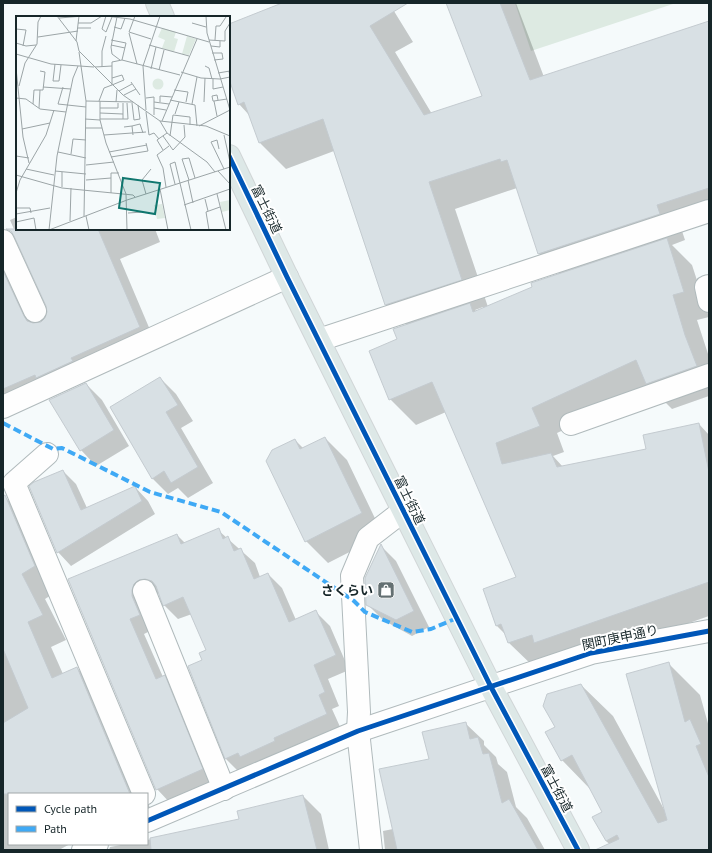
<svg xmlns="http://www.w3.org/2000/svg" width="712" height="853" font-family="'PT Sans','Noto Sans JP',sans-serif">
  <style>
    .green { fill: #ddeae2 }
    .shadow { fill: #0003; fill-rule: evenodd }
    .building { fill: #d8e0e4; stroke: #c4cbd0 }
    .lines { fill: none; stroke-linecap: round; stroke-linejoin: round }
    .minor-casing { stroke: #b0babc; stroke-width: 24 }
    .major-casing { stroke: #d1d6d7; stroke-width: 24 }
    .minor { stroke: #fefefe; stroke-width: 22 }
    .major { stroke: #dde8e7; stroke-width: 22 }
    .quiet { stroke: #3fa9f5; stroke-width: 4; stroke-dasharray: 8 4; stroke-linecap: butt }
    .cycleway-casing { stroke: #fff; stroke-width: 8 }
    .cycleway { stroke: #0057b8; stroke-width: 5 }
    .labels { text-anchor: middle; stroke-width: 4; stroke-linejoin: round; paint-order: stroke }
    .street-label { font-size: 13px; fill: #162629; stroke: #fff }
    .poi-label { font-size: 13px; font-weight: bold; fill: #162629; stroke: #fff; text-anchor: end }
    .inset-road { fill: none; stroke: #9ca5a7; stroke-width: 1 }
    .view { fill: #0f766e; fill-opacity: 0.15; stroke: #0f766e; stroke-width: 2 }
    .inset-edge { fill: none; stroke: #162629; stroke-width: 2 }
  </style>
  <rect width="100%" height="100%" fill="#f5fafb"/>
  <polygon class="green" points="515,3 676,3 531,51"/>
  <g class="shadow">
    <path d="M284 3H389L413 42 395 52 432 114 483 97 447 3H516L544 77 709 22V223L682 231 685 240 672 245 692 265 709 317 697 320 709 357V396L672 409 652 389 557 433 564 452 553 456 563 467 647 449 699 424 709 435V616L561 668H535L509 643 507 636 496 625 517 578 446 412 416 425 390 399 407 325 386 304 334 151 286 169 260 143 249 115 239 104 229 76V25ZM517 188 539 254 560 275 488 307 455 209ZM483 307V309L477 312 475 310Z"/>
    <polygon points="17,217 17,229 155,229 160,242 120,259 156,344 3,398 3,260 9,266 36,324 41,323 46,318 48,313 47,306 10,220"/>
    <polygon points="160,378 176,394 193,421 181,428 213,483 188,498 178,488 168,494 152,478"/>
    <polygon points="86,384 102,400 129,446 96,466 81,450"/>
    <polygon points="325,438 347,460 383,535 328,563 306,541 295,440 303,448"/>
    <polygon points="63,471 76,484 87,508 135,487 148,501 155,514 71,566 58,552"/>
    <polygon points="6,498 30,523 59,590 45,599 66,640 51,647 63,674 77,668 101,692 144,794 9,794 9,844 70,844 59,850 3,850 3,500"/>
    <polygon points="218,530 255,563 260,577 268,574 282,588 296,620 316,612 330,626 349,670 328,679 339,706 332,709 341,729 240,773 226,759 189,666 203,661 207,650 192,614 178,619 164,605 159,593 153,593 154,629 144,634 163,677 164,677 179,691 216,784 171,804 157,789 69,580 177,535 185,543"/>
    <polygon points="381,546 396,561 429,627 412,636 383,620 367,604"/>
    <polygon points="668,663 700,695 709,727 709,850 616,850 606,841 604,812 592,791 562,760 556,728 581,685 613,716 665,811"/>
    <polygon points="465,723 484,741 484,745 496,757 498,764 507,772 516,807 527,818 545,850 385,850 383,831 393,829 430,760"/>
    <polygon points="303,796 321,814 329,850 109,850 110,847 126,844 147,844 147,840 240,820"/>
    <polygon points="147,801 157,824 147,828"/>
  </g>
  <g class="building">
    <polygon points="282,3 408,3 370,26 424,115 482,96 446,3 500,3 530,80 709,21 709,188 657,205 660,214 538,254 507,160 501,162 500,159 429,182 462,280 385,305 323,119 259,143 244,102 238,105 229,79 229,24"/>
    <polygon points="6,229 98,229 140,327 71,358 73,361 36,378 35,375 3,389 3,271 24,316 27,321 33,323 41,322 45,318 47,312 46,306 14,236 11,231"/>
    <polygon points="667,238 684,292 673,295 685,335 697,366 646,384 636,360 532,408 540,426 496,443 502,464 551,453 557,467 646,449 643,435 699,423 709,472 709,582 534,643 532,635 508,643 501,624 496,626 483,589 516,577 432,382 389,400 369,351 397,339 393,329 470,303 473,312 532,287 531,283"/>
    <polygon points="160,377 178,405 166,412 198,467 171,483 164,471 152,479 110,407"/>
    <polygon points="86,383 114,430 80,451 49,400"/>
    <polygon points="325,437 362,513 305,542 266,461 272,450 295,439 300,449"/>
    <polygon points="63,470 81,510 135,486 142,501 57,553 29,486 34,482"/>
    <polygon points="5,495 35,566 22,574 43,615 28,622 52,678 77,667 130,794 3,794 3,723 28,708 3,649 3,496"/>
    <polygon points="219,528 223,539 228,536 234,551 241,548 254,579 268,573 289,622 316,610 336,655 314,665 325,692 319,695 327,714 274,738 275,741 240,757 238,753 225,759 188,666 202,660 199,653 206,650 183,597 163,606 156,586 152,581 145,579 139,580 134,584 132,590 132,596 140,615 130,619 156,679 165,675 203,769 156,790 68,579 177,534 181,544"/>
    <polygon points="381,544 414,611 396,620 366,605 365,578"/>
    <polygon points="669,662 685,722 690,719 701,744 696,746 709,777 709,850 595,850 619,839 617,835 606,841 592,817 602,812 572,755 561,761 545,732 555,727 543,706 547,694 581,684 658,823 667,820 626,674"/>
    <polygon points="466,722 470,739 478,737 483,754 489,753 502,803 509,799 538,850 397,850 379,769 429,759 422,732"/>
    <polygon points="303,795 317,850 151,850 150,838 239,819 237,811"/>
  </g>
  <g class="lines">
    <defs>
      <g id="minor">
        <polyline points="3,241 35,311"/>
        <polyline points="709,286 706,287 709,301"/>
        <polyline points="319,340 709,211"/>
        <polyline points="3,407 287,277"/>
        <polyline points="571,424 709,375"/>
        <polyline points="47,454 14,483 144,794"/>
        <polyline points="144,591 224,789"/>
        <polyline points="147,821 358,731 591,653 709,631"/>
        <polyline points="83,850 97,844"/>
        <polyline points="371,850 358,731 359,712 352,576 368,538 403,511"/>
      </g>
      <g id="major">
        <polyline points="157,3 163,17"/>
        <polyline points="229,156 287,277 491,687 578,850"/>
      </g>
    </defs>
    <use href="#minor" class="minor-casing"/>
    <use href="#major" class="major-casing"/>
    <use href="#minor" class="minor"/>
    <use href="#major" class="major"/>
    <polyline class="quiet" points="3,423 53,449 62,448 150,492 221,512 354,601 365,612 412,632 431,629 457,618"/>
    <defs>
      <g id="cycleway">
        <polyline points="229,156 287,277 491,687 578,850"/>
        <polyline points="147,821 358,731 591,653 709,631"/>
      </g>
    </defs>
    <use href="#cycleway" class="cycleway-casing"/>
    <use href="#cycleway" class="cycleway"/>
  </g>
  <defs>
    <symbol id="shop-square" viewBox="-11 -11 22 22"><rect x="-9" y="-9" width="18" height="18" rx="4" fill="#647072" stroke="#fff"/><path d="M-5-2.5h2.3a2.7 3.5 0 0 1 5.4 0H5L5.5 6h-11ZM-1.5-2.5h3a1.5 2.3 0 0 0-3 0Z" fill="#fff"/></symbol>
  </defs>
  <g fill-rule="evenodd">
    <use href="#shop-square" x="376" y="580" width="20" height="20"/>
  </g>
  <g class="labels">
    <g class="street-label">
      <text transform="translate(267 209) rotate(64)" y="5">富士街道</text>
      <text transform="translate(410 500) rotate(64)" y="5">富士街道</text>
      <text transform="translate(620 637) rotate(-12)" y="5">関町庚申通り</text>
      <text transform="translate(557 788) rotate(62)" y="5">富士街道</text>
    </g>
    <g class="poi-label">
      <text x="373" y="595">さくらい</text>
    </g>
  </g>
  <g transform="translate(16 16)">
    <rect width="214" height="214" fill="#f5fafb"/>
    <path d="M146 12 160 16 158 22 162 23 158 36 146 32 149 24 142 21ZM171 20 180 23 173 39 166 38ZM136.5 68a5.5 5.5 0 1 1 11 0a5.5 5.5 0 1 1-11 0ZM214 184V194L206 196 204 186ZM146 188 149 202 141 203 138 189Z" fill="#ddeae2"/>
    <path class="inset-road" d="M41 0 61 26 63 35 107 79 144 105 190 110 214 120M90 0 114 3 193 26M90 0 86 13 90 16 96 1M119 0 113 16 135 23M190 0 191 17 214 94M101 1 95 31 96 38 104 44M43 2 68 0M62 7H75L86 0M176 7 190 11M98 11 105 13 109 2M62 12H75M0 13 10 14 7 30M113 17 121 48M22 21 62 15M95 24 110 27 106 44M193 24 209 25V15L214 7M199 24 200 10H204L210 1M60 25 63 0M0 27 10 30 20 29M95 29 109 32M133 29 173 40M195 30 204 31V25M63 36 70 85 68 200M196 37H206L207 43 198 44M0 38 35 48 78 51M39 48 37 65H43L45 49M189 50 193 52 196 63M79 51 96 50M86 51V35L90 20M0 52 7 121 13 147M135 53 140 31M143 54 148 34M165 56 185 62 204 63 214 61 213 55M202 57 214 55M96 62 106 59 108 64 96 69M197 63V73L207 71M115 66 124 79M3 70 9 47 21 28 22 6 25 0M27 71 55 73M47 71 42 88 70 91M158 74 172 76 170 86M103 75 116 68M108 79 120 73M0 82 10 83 24 93 50 96M130 82 138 81V99M154 84 179 89 181 110M202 84 201 79 196 80 197 85H198L211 83M70 85 117 86M83 85 88 72 96 69V46L106 44 164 59M84 85V104L90 127 110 178 111 214M198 85 201 100M100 86 101 74M138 86 153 88M144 86V80L156 81M188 86 189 62M107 87V103M116 87 118 104 124 103 122 89M17 88 18 74H27L29 56 24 55M176 88 181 61M23 92 24 74M84 92H102V87M138 92 150 94M130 94 127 50 144 0M130 96 133 119 138 117 143 123M84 97 107 98M159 98 163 86M69 103 84 104M84 103H112L111 87M144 105 151 117 191 146 199 156M146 105 181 23M116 110 124 108 127 117M183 110 214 94M108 111 116 110 117 119M69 112H86M6 113 34 107M88 119 130 116M208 119 214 146M147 120 157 134 169 121 168 109M154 120 157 99 174 101V109M203 133 201 124 195 126 208 153M147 134 141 124 151 117M42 136 70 142M93 136 131 129M55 138 57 123 70 124M0 140 13 142M95 141 132 135 130 127M70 149 98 146M10 153 38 159M39 155 70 158M202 155 214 168M0 159 46 172 117 179 119 181M70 164 95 162M172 164 177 187M173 164 166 143 173 142 179 162M159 168 154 148 159 146 175 214M46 171V156M150 171 147 152 141 139 153 130M144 173 152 214M0 177 4 164 30 119 38 94M95 177V157H103M130 178 126 164 135 153M201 178 210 214M189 183 192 195M168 189 214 173M0 192H14L15 197M112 197 127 196M0 198 34 192M70 200 73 214M54 205 55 172M0 206 18 202 20 214M33 214 41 140 57 62 62 50M33 214 111 184 214 151M193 214 190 196 204 191"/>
    <path class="view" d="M107 162 144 167 139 198 103 192Z"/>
    <rect width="214" height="214" class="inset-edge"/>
  </g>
  <rect width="712" height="853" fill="none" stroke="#162629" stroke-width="8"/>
  <rect x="8" y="793" width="140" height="52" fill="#ffffff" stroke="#a2a8a9"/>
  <rect x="16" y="806" width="20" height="6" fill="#0057b8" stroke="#a2a8a9"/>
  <text x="44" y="813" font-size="12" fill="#162629">Cycle path</text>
  <rect x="16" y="826" width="20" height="6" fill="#3fa9f5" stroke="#a2a8a9"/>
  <text x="44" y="833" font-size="12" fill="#162629">Path</text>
</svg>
